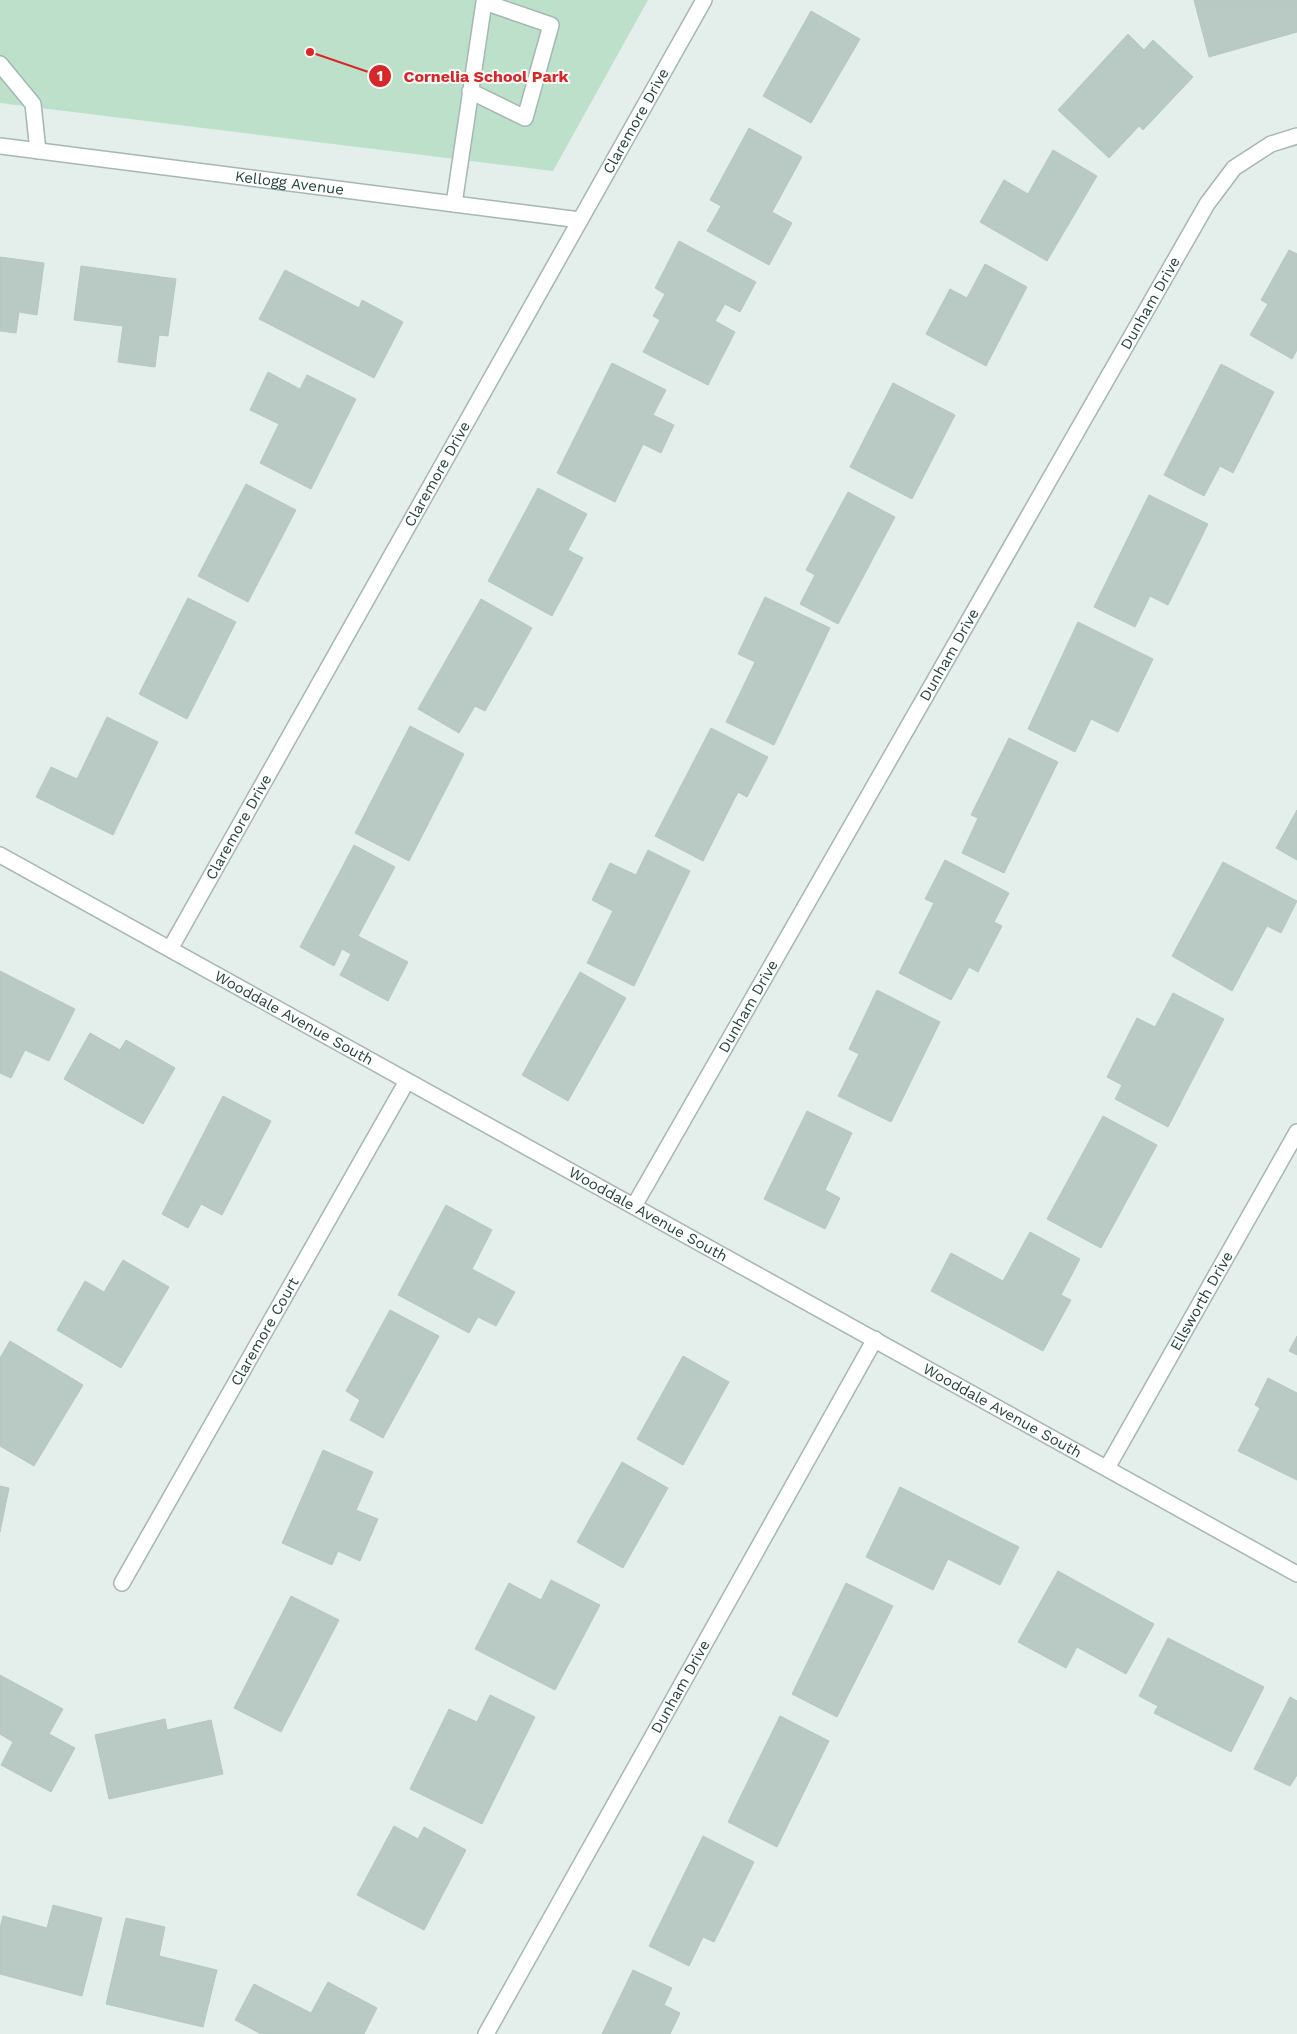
<svg xmlns="http://www.w3.org/2000/svg" width="1297" height="2034" font-family="'Work Sans',sans-serif">
  <style>
    .green { fill: #bce0ca }
    .building { fill: #b9c9c4; stroke: #b6c8c3 }
    .lines { fill: none; stroke-linecap: round; stroke-linejoin: round }
    .service-casing { stroke: #a6b7b3; stroke-width: 18 }
    .minor-casing { stroke: #a6b7b3; stroke-width: 18 }
    .service { stroke: #fff; stroke-width: 15 }
    .minor { stroke: #fff; stroke-width: 15 }
    .labels { text-anchor: middle; stroke-width: 4; stroke-linejoin: round; paint-order: stroke }
    .street-label { font-size: 15px; fill: #22413c; stroke: #f5faf8 }
    .leader { fill: none; stroke: #d62828; stroke-width: 2 }
    .callout-dot { fill: #d62828; stroke: #f5faf8; stroke-width: 2 }
    .mark-label { font-size: 15px; text-anchor: middle; font-weight: bold; fill: #fff }
    .callout-label { font-size: 16px; text-anchor: middle; font-weight: bold; fill: #d62828; stroke: #f5faf8; stroke-width: 4; stroke-linejoin: round; paint-order: stroke }
  </style>
  <rect width="100%" height="100%" fill="#e4eeeb"/>
  <polygon class="green" points="0,0 648,0 553,171 0,103"/>
  <g class="building">
    <polygon points="1194,0 1297,0 1297,32 1209,57"/>
    <polygon points="811,11 860,39 811,123 763,96"/>
    <polygon points="1128,34 1144,50 1153,40 1193,77 1143,130 1139,126 1109,158 1058,110"/>
    <polygon points="749,128 802,157 772,212 792,223 769,265 707,231 721,206 710,200"/>
    <polygon points="1053,150 1097,176 1047,261 980,222 1004,180 1028,194"/>
    <polygon points="679,241 756,282 740,312 725,304 715,321 735,332 708,385 643,352 660,320 653,316 665,294 655,288"/>
    <polygon points="1289,250 1297,254 1297,350 1292,359 1250,335 1268,304 1261,300"/>
    <polygon points="0,257 44,263 37,315 19,312 16,333 0,331"/>
    <polygon points="985,264 1027,287 986,366 926,334 950,289 967,298"/>
    <polygon points="81,266 176,279 168,336 159,335 155,367 118,362 123,326 74,320"/>
    <polygon points="285,270 359,308 362,300 403,322 374,378 259,319"/>
    <polygon points="612,363 666,390 653,415 674,425 661,453 643,444 615,502 557,473"/>
    <polygon points="1221,364 1274,392 1233,473 1220,466 1204,496 1164,475"/>
    <polygon points="268,372 300,389 307,375 356,399 311,489 260,463 279,424 250,410"/>
    <polygon points="893,383 955,415 912,499 850,467"/>
    <polygon points="246,484 296,510 248,602 198,576"/>
    <polygon points="538,488 587,514 568,550 583,558 552,616 488,581"/>
    <polygon points="848,492 895,517 838,624 800,604 815,575 806,570"/>
    <polygon points="1149,495 1208,524 1168,605 1150,596 1135,627 1094,607"/>
    <polygon points="765,597 830,628 774,745 726,722 755,662 738,654"/>
    <polygon points="188,598 236,622 187,719 139,694"/>
    <polygon points="481,599 532,628 485,711 475,706 459,733 418,709"/>
    <polygon points="1078,622 1153,659 1118,732 1091,719 1075,752 1028,729"/>
    <polygon points="107,717 158,742 113,835 36,797 51,767 77,779"/>
    <polygon points="410,726 464,754 409,861 355,833"/>
    <polygon points="711,728 768,757 747,797 738,792 703,861 655,836"/>
    <polygon points="1009,738 1058,762 1004,873 962,853 978,818 971,815"/>
    <polygon points="1297,810 1297,860 1276,848"/>
    <polygon points="354,845 395,867 358,936 408,962 388,1001 340,975 351,954 342,949 334,966 300,947"/>
    <polygon points="648,850 690,871 634,986 587,963 613,911 592,900 610,863 636,875"/>
    <polygon points="945,860 1009,893 994,922 1002,926 978,972 969,967 951,1000 899,973 934,903 925,899"/>
    <polygon points="1223,862 1297,901 1281,933 1267,926 1232,991 1172,956"/>
    <polygon points="0,971 75,1009 49,1061 25,1050 11,1078 0,1073"/>
    <polygon points="580,972 626,998 568,1101 522,1075"/>
    <polygon points="877,990 940,1022 891,1122 838,1096 859,1054 849,1049"/>
    <polygon points="1173,993 1224,1019 1168,1127 1115,1099 1122,1085 1107,1077 1137,1018 1155,1027"/>
    <polygon points="90,1033 120,1050 126,1040 175,1068 143,1124 64,1079"/>
    <polygon points="223,1096 271,1121 222,1215 201,1204 188,1228 162,1214"/>
    <polygon points="807,1111 852,1133 825,1190 840,1198 825,1229 764,1199"/>
    <polygon points="1103,1116 1157,1145 1101,1248 1047,1219"/>
    <polygon points="446,1205 492,1230 472,1269 515,1292 496,1326 478,1317 469,1333 398,1295"/>
    <polygon points="1030,1232 1080,1259 1061,1295 1071,1300 1043,1351 931,1291 951,1253 1003,1281"/>
    <polygon points="123,1260 169,1287 121,1368 57,1330 85,1281 104,1292"/>
    <polygon points="390,1310 439,1336 383,1438 350,1420 360,1400 346,1391"/>
    <polygon points="1297,1336 1297,1355 1289,1351"/>
    <polygon points="10,1341 83,1385 34,1466 0,1446 0,1358"/>
    <polygon points="683,1356 729,1382 683,1465 637,1439"/>
    <polygon points="1268,1378 1297,1393 1297,1480 1238,1451 1260,1408 1255,1405"/>
    <polygon points="323,1450 373,1472 356,1510 378,1519 360,1561 338,1551 332,1565 282,1543"/>
    <polygon points="622,1462 668,1488 623,1568 577,1542"/>
    <polygon points="0,1486 9,1488 0,1532"/>
    <polygon points="900,1487 1019,1547 1000,1585 948,1559 933,1590 866,1557"/>
    <polygon points="1058,1571 1154,1624 1126,1674 1077,1647 1066,1668 1018,1642"/>
    <polygon points="551,1580 600,1605 555,1690 475,1649 509,1583 541,1600"/>
    <polygon points="846,1583 893,1606 837,1717 792,1694"/>
    <polygon points="291,1596 339,1620 281,1732 234,1708"/>
    <polygon points="1168,1638 1264,1687 1231,1752 1154,1713 1158,1706 1139,1696"/>
    <polygon points="0,1675 63,1709 49,1734 75,1748 51,1792 1,1765 13,1742 0,1734"/>
    <polygon points="490,1695 535,1717 482,1824 410,1789 449,1709 477,1722"/>
    <polygon points="1290,1697 1297,1701 1297,1775 1290,1786 1254,1769"/>
    <polygon points="780,1716 829,1741 777,1847 728,1822"/>
    <polygon points="165,1719 167,1730 211,1720 223,1774 109,1799 95,1735"/>
    <polygon points="394,1826 418,1839 424,1827 466,1850 424,1930 357,1895"/>
    <polygon points="703,1836 754,1862 714,1942 703,1937 689,1966 649,1946"/>
    <polygon points="53,1905 102,1918 82,1996 0,1974 0,1928 3,1916 47,1928"/>
    <polygon points="126,1918 165,1927 159,1956 217,1970 203,2027 106,2004"/>
    <polygon points="633,1970 672,1988 664,2005 680,2013 670,2034 602,2034"/>
    <polygon points="328,1982 377,2008 364,2034 261,2034 235,2020 254,1984 311,2013"/>
  </g>
  <g class="lines">
    <defs>
      <g id="service">
        <polyline points="0,64 33,104 38,151"/>
        <polyline points="454,204 484,2 551,25 525,118 470,91"/>
      </g>
      <g id="minor">
        <path id="s1" d="M0 146 580 220"/>
        <path id="s2" d="M0 855 1297 1574"/>
        <path id="s3" d="M170 949 704 0"/>
        <path id="s4" d="M634 1206 1207 204 1234 168 1271 144 1297 136"/>
        <path id="s5" d="M1107 1468 1297 1132"/>
        <path id="s6" d="M122 1583 407 1081"/>
        <path id="s7" d="M486 2034 875 1339"/>
      </g>
    </defs>
    <use href="#service" class="service-casing"/>
    <use href="#minor" class="minor-casing"/>
    <use href="#service" class="service"/>
    <use href="#minor" class="minor"/>
  </g>
  <g class="labels">
    <g class="street-label">
      <text dy="5" stroke="none"><textPath href="#s3" startOffset="950">Claremore Drive</textPath></text>
      <text dy="5" stroke="none"><textPath href="#s1" startOffset="292">Kellogg Avenue</textPath></text>
      <text dy="5" stroke="none"><textPath href="#s4" startOffset="1040">Dunham Drive</textPath></text>
      <text dy="5" stroke="none"><textPath href="#s3" startOffset="545">Claremore Drive</textPath></text>
      <text dy="5" stroke="none"><textPath href="#s4" startOffset="635">Dunham Drive</textPath></text>
      <text dy="5" stroke="none"><textPath href="#s3" startOffset="140">Claremore Drive</textPath></text>
      <text dy="5" stroke="none"><textPath href="#s4" startOffset="230">Dunham Drive</textPath></text>
      <text dy="5" stroke="none"><textPath href="#s2" startOffset="336">Wooddale Avenue South</textPath></text>
      <text dy="5" stroke="none"><textPath href="#s2" startOffset="741">Wooddale Avenue South</textPath></text>
      <text dy="5" stroke="none"><textPath href="#s5" startOffset="192">Ellsworth Drive</textPath></text>
      <text dy="5" stroke="none"><textPath href="#s6" startOffset="289">Claremore Court</textPath></text>
      <text dy="5" stroke="none"><textPath href="#s2" startOffset="1146">Wooddale Avenue South</textPath></text>
      <text dy="5" stroke="none"><textPath href="#s7" startOffset="398">Dunham Drive</textPath></text>
    </g>
  </g>
  <path class="leader" d="M310 52L380 76"/>
  <g class="callout-dot">
    <circle cx="310" cy="52" r="5"/>
    <circle cx="380" cy="76" r="12"/>
  </g>
  <g class="mark-label">
    <text x="380" y="81">1</text>
  </g>
  <g class="callout-label">
    <text x="486" y="82">Cornelia School Park</text>
  </g>
</svg>
